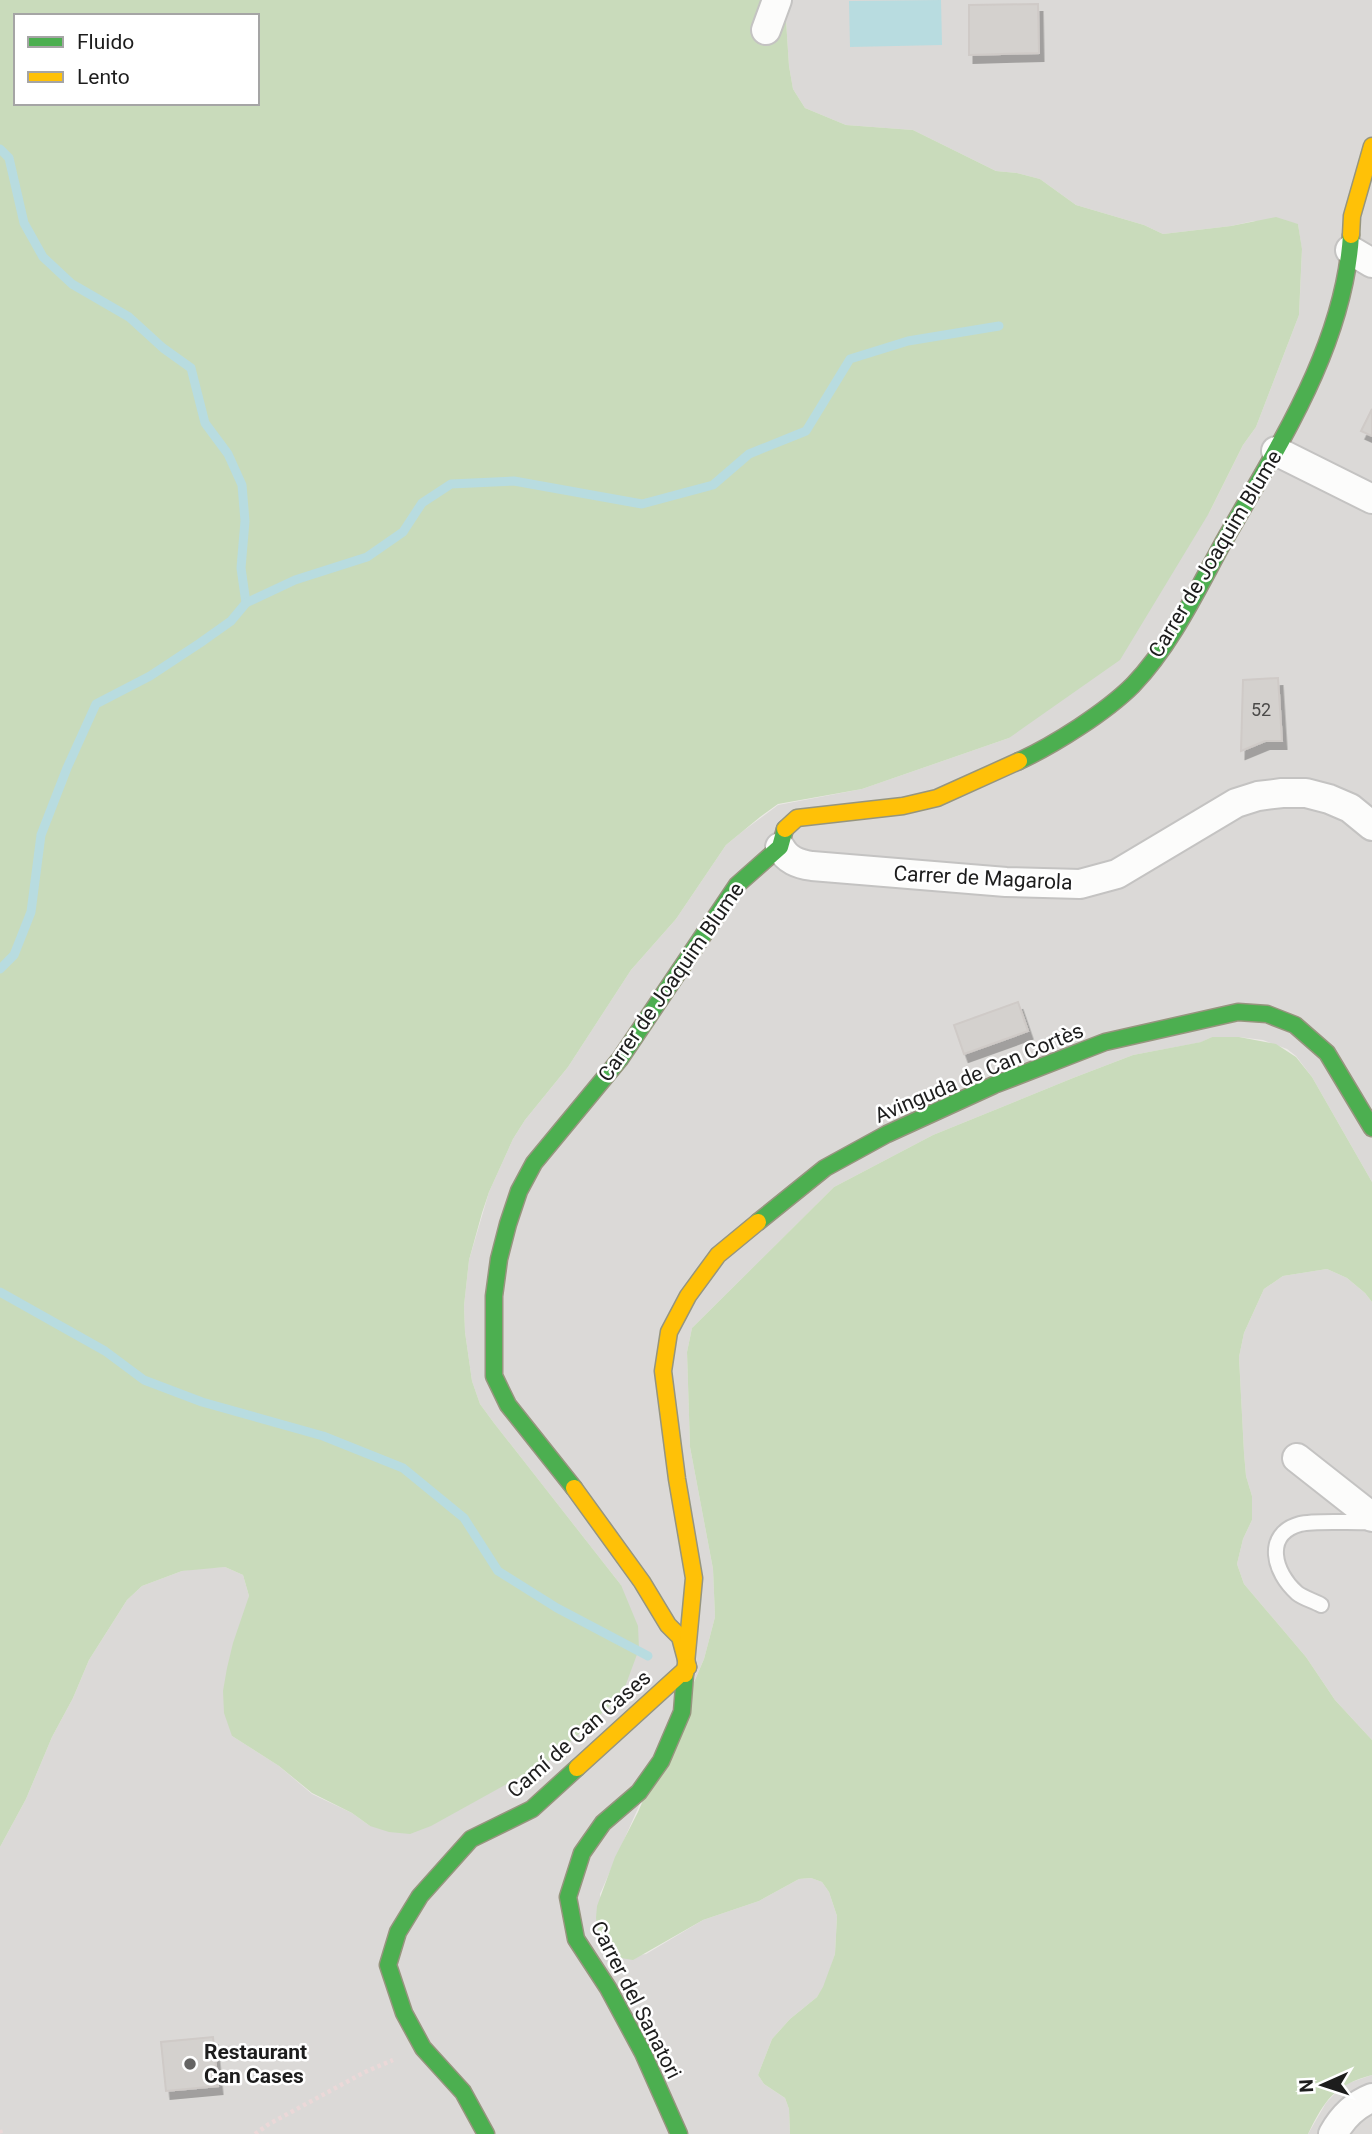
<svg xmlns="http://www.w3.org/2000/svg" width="1372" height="2134" font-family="Roboto,sans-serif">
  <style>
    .residential { fill: #dbd9d7 }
    .forest { fill: #c9dbbb; fill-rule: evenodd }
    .water { fill: #b8dce0 }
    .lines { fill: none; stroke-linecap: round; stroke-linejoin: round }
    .stream { stroke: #b8dce0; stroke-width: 9 }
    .building { fill: #d4d1ce; stroke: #cfcac7; stroke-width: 2; filter: url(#shadow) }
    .lane-casing { stroke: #c4c3c2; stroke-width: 18 }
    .street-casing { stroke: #c4c3c2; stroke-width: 32 }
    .fast-casing { stroke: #96957e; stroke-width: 19 }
    .slow-casing { stroke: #96957e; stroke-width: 19 }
    .path { stroke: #ebd8d8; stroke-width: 4.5; stroke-dasharray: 3.5 3.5; stroke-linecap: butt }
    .lane { stroke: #fcfcfb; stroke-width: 14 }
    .street { stroke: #fcfcfb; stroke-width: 28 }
    .fast { stroke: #4caf50; stroke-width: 16 }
    .slow { stroke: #ffc107; stroke-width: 16 }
    .poi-dot { fill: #656463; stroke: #fff; stroke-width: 2.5 }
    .labels { text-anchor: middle; stroke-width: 5; stroke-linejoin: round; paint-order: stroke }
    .number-label { font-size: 18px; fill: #4b4a49 }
    .street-label { font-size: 21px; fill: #1d1d1d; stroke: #fff }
    .poi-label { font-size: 21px; font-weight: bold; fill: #1d1d1d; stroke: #fff; text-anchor: start }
  </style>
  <defs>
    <filter id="shadow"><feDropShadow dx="4.5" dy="8" stdDeviation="0" flood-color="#0004"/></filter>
  </defs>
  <rect width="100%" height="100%" fill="#ece9e6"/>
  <g class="residential">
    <polygon points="790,0 1372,0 1372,1182 1312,1077 1296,1056 1287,1049 1263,1040 1239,1037 1212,1037 1202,1042 1133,1055 1073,1078 933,1135 834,1187 692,1328 687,1352 690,1447 713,1569 715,1617 704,1659 600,1894 605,1941 621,1958 646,1954 703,1920 759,1901 799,1879 811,1878 822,1882 829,1892 837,1916 835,1954 824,1987 817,1997 790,2019 772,2039 758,2075 764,2084 785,2098 789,2109 790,2134 0,2134 0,1847 26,1799 52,1737 73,1698 89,1660 127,1600 142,1586 182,1571 203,1568 225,1567 243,1575 249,1596 232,1736 279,1766 312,1794 352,1813 370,1826 449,1815 550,1760 621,1585 494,1423 480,1404 472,1381 465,1332 464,1306 469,1260 489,1192 513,1139 525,1120 568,1067 631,970 676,919 726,845 743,831 778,805 862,789 1009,738 1209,513 1243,445 1256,427 1299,315 1302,250 1298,224 1254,221 1231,226 1163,234 1144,225 1076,205 1040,179 1017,173 996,171 913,130 846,125 805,108 793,89 789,66 786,20"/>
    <polygon points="1327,1269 1347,1278 1365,1293 1372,1302 1372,1740 1335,1700 1306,1657 1244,1584 1237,1564 1243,1539 1252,1520 1252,1496 1246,1476 1244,1453 1239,1357 1244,1333 1264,1289 1283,1276"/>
    <polygon points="1372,2075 1372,2134 1308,2134 1326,2103 1343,2085"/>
  </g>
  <g class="forest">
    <path d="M0 0H790L786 20 789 66 793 89 805 108 846 125 913 130 996 171 1017 173 1040 179 1076 205 1144 225 1163 234 1231 226 1276 217 1298 224 1302 249 1299 315 1256 427 1243 445 1209 513 1120 660 1009 738 862 789 778 804 760 817 726 845 676 919 631 970 568 1067 525 1120 513 1139 489 1192 482 1213 469 1260 464 1306 465 1332 472 1381 480 1404 494 1423 621 1585 638 1626 639 1649 622 1695 550 1760 431 1826 410 1834 389 1832 370 1826 352 1813 312 1793 279 1766 232 1736 224 1713 223 1691 227 1668 233 1643 249 1596 243 1575 225 1567 182 1571 142 1586 127 1600 89 1660 73 1698 52 1737 26 1799 0 1847ZM16 16H257V103H16Z"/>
    <path d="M1212 1037H1239L1276 1044 1296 1057 1312 1077 1372 1182V1302L1365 1293 1347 1278 1327 1269 1283 1276 1264 1289 1244 1333 1239 1357 1244 1453 1246 1476 1252 1496V1520L1243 1539 1237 1564 1244 1584 1306 1657 1335 1700 1372 1740V2075C1334 2085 1325 2100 1308 2134H790L789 2109 785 2098 764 2084 758 2075 772 2039 790 2019 817 1997 823 1987 835 1954 837 1916 829 1892 822 1882 811 1878 799 1879 759 1901 703 1920 633 1960 621 1958 605 1941 598 1930 596 1918 597 1906 615 1857 638 1812 704 1659 715 1617 713 1569 690 1447 687 1352 692 1328 834 1187 933 1135 1073 1078 1133 1055 1201 1042Z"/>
  </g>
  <polygon class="water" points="941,0 942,45 850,47 849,1"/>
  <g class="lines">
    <g class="stream">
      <polyline points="0,149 9,158 24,223 43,257 72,284 129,317 163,348 191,368 205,423 228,454 242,485 245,521 241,568 246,603"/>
      <polyline points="0,969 14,955 31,912 41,835 67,768 96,704 150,676 200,643 231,621 246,603 295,580 367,557 403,532 422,503 451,484 514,481 642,504 713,485 749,454 806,431 850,359 908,341 999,326"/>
      <polyline points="0,1292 105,1351 144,1380 202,1402 323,1436 403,1468 464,1518 498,1571 557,1608 648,1656"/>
    </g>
  </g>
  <g class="building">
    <polygon points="1038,4 1039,53 969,55 969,5"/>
    <polygon points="1372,409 1372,436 1361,431"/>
    <polygon points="1278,678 1282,741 1265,741 1241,751 1243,680"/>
    <polygon points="1018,1002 1028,1031 964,1054 954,1025"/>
    <polygon points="213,2037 218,2086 166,2091 161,2042"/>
  </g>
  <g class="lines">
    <defs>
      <path id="lane" d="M1321 1605C1314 1601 1303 1598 1297 1593 1274 1573 1263 1534 1300 1524 1315 1520 1354 1523 1372 1522"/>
      <g id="street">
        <polyline points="766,30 777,0"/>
        <polyline points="1350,250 1372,263"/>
        <polyline points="1276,451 1372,499"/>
        <path d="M780 847C787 860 798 864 812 866L1006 882 1080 884 1117 874 1236 803 1258 796 1282 793H1306L1329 799 1350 808 1372 826"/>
        <polyline points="1297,1458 1372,1517"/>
        <path d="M1333 2134C1342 2118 1354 2105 1372 2098"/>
      </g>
      <g id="fast">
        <path d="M1019 761C1054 745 1106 712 1133 685 1172 644 1197 590 1224 541 1278 446 1344 347 1351 235"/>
        <polyline points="758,1222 825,1168 887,1134 994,1085 1105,1042 1238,1012 1267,1014 1295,1025 1327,1053 1372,1128"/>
        <polyline points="574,1488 508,1405 494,1376 494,1296 499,1259 508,1224 519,1191 534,1163 620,1059 737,885 780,847 785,829"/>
        <polyline points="486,2134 463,2092 423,2048 404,2013 388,1965 398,1932 420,1896 471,1839 532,1809 577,1768"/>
        <polyline points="679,2134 643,2053 608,1988 576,1939 568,1897 582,1853 603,1823 639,1792 661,1761 682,1712 685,1674"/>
      </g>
      <g id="slow">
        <polyline points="1351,235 1352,216 1372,146"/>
        <polyline points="785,829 797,818 903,806 937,798 1019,761"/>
        <polyline points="574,1488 642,1582 668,1625 680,1637 688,1667"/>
        <polyline points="685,1674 694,1578 677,1479 663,1371 669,1332 688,1296 718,1255 758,1222"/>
        <polyline points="577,1768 688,1667"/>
      </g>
    </defs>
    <use href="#lane" class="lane-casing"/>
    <use href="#street" class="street-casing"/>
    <use href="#fast" class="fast-casing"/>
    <use href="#slow" class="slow-casing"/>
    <g class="path">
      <polyline points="0,2130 1,2134"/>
      <polyline points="255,2134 269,2124 365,2072 393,2060"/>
    </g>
    <use href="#lane" class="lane"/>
    <use href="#street" class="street"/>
    <use href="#fast" class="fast"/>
    <use href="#slow" class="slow"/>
  </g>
  <circle class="poi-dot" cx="190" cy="2064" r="7"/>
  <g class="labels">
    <g class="number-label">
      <text x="1261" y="716">52</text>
    </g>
    <g class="street-label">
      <text transform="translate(1215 554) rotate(-59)" y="7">Carrer de Joaquim Blume</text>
      <text transform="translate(983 878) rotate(3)" y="7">Carrer de Magarola</text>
      <text transform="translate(671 982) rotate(-55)" y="7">Carrer de Joaquim Blume</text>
      <text transform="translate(979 1073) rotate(-23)" y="7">Avinguda de Can Cortès</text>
      <text transform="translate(579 1734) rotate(-41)" y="7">Camí de Can Cases</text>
      <text transform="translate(636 2000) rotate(63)" y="7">Carrer del Sanatori</text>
    </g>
    <g class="poi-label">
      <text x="204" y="2059">Restaurant<tspan x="204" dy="24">Can Cases</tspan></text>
    </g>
  </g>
  <rect x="14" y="14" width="245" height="91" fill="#ffffff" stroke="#a5a5a5" stroke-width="2"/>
  <rect x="28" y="37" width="35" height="10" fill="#4caf50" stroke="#a5a5a5" stroke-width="2"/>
  <text x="77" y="49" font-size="21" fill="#1d1d1d">Fluido</text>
  <rect x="28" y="72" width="35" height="10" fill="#ffc107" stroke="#a5a5a5" stroke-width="2"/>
  <text x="77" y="84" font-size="21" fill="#1d1d1d">Lento</text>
  <g transform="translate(1323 2085) rotate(267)" stroke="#ffffff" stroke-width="5" paint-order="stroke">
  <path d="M0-5L12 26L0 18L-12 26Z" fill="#1d1d1d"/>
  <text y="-10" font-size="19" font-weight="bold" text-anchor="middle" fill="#1d1d1d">N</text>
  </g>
</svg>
